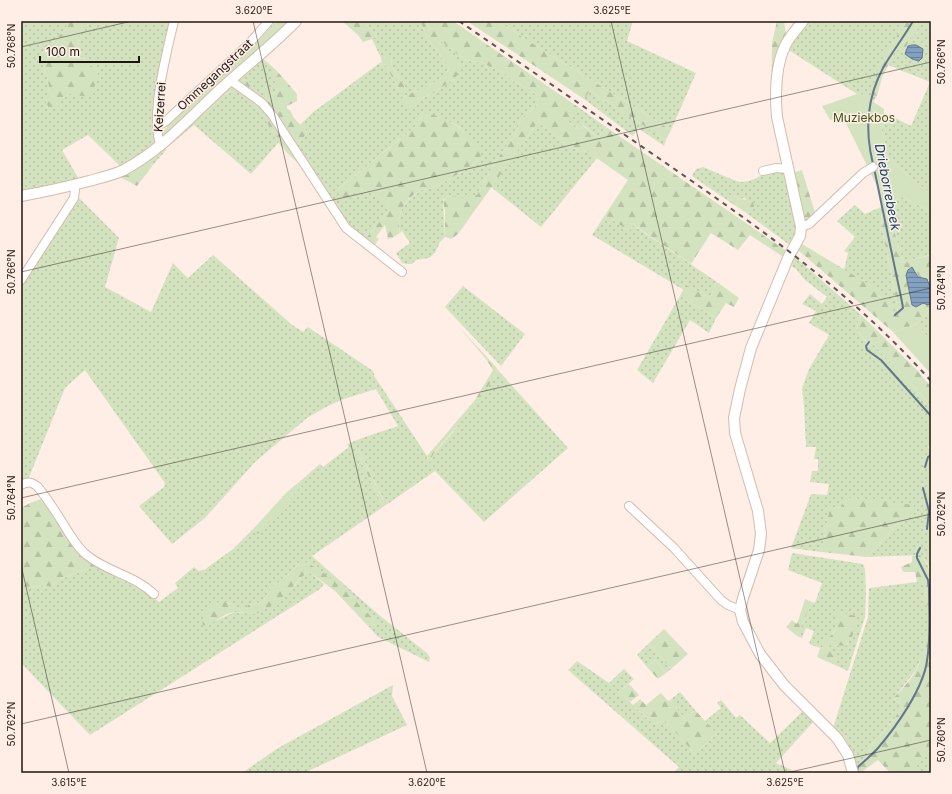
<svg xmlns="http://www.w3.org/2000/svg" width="952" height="794" font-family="Inter,sans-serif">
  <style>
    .grass { fill: url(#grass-dots) }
    .forest { fill: url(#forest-firs) }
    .park { fill: #d4e3bf }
    .water { fill: url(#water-rules); stroke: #64778c }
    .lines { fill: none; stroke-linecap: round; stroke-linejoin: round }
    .stream { stroke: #64778c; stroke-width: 2 }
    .minor-casing { stroke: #d5bbad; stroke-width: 10 }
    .major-casing { stroke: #d5bbad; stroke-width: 12 }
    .minor { stroke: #fff; stroke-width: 8 }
    .major { stroke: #fff; stroke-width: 10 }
    .rail { stroke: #60554e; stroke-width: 2; stroke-dasharray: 5 5; stroke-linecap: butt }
    .ticks { fill: none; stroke: #1f1611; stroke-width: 1; stroke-opacity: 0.45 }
    .labels { text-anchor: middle; stroke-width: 3; stroke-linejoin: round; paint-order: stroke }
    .street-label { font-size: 12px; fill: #1f1611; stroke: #feeee5 }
    .park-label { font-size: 12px; fill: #3e5217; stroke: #feeee5 }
    .water-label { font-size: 13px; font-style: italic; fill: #093b64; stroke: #feeee5 }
    .neatline { fill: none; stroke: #1f1611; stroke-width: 1.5 }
    .ticks-label { font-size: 10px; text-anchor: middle; fill: #1f1611 }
  </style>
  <defs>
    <pattern id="grass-dots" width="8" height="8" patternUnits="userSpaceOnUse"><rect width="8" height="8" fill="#d4e3bf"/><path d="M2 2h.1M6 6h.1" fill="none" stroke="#b6c2a3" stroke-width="1.8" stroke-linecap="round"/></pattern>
    <pattern id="forest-firs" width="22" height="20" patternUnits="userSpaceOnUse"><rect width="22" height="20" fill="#d4e3bf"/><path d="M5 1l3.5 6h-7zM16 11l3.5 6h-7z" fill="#b6c2a3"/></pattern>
    <pattern id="water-rules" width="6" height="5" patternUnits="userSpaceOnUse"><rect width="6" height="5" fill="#82a1c0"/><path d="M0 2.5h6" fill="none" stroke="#6a829b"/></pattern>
  </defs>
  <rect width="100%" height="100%" fill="#feeee5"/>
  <g class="grass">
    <path d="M21 21H66V29L41 54 49 86 48 93 61 99 69 94 98 70C79 59 74 49 82 27L94 21H172L156 103 154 147 121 167 88 135 62 150 80 181 21 193Z"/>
    <path d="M363 21H420L425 32 426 37 449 67C447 80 416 91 405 96L402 99 415 107 419 100 435 92 454 79 461 67 439 43 441 41 457 54 468 60 483 63 492 68 505 73 513 81 529 89 536 95 538 100V104L521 119 515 135 495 162 477 195 467 199 448 196 443 200 445 237 440 242 435 253 429 258 416 260 412 264H407L402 263 396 253 410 243 402 231 400 233C396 213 404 200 422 190 426 189 430 189 434 187 451 179 467 169 481 158 478 151 474 142 469 136 458 122 439 117 422 114L415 127 337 190 357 191 361 189 378 196 389 205V210L365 240 346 223 321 182 294 145 307 134 306 130 301 124 312 113 381 62 382 65 385 64 399 90 405 87 392 66 391 57H387L381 58 372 39 377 35C373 29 367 27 363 21Z"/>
    <polygon points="497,21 633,21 627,41 696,73 671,130"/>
    <polygon points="807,21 908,21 871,95 877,96 873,102 860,93 857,94 787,49"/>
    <polygon points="918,21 931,21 931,191 927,191 888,158 882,131 883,112 911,126 930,82 888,65 896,49 904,52 911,36 919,31 914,28"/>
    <polygon points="261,57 276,70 272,73 278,87 277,91 272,94 266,90 266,103 257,96 252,84 240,77"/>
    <path d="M234 91C257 98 268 123 279 142L251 174 194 125 165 149 166 150 153 165 144 162 201 110 203 113 206 112 223 95Z"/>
    <polygon points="590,91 666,140 664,146 638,128 633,136 584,99"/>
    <polygon points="578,107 606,127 599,138 583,125 579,129 567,121"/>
    <polygon points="538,122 569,147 588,152 597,158 541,227 491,187"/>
    <path d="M703 167 736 181C752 185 759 174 773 172 776 171 780 172 783 172L784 174 797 230 791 246 745 212 751 213 745 198 739 199 735 196 730 202 692 176 696 169Z"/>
    <path d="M77 196 119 238 105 287 151 312 173 263 188 278 213 255 291 324 303 332 308 327 373 371 375 377 427 456V459L432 460 431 457 453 432 498 371 497 369 568 448 484 522 435 471 389 503 386 499 384 501 358 448H355L383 507 312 556 379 615 427 653 430 658 429 662 378 637 367 625 372 626 375 624V620L343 590 312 565 299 563 290 573 271 588 266 598 263 602 248 605 246 609H239L227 602 215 621 235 612 253 614 294 586 304 575 311 573 324 584 320 589 90 735 21 663V587L50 586 61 579 97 565C120 575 142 584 159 602L178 588 175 583 194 567 199 571 204 570 233 549 253 529 258 533 302 485 299 482 320 464 323 467 349 447 347 444 362 438 398 426 376 389 341 400 326 407 307 418 255 462 205 518 172 544 139 506 164 487 165 483 85 370 65 388 28 480 21 482V285Z"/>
    <polygon points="903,197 926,209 931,210 931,258 929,255 903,263 894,230 890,225 887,212 881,214 882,229 898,309 894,313 870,285 844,270 848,253 844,251 855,237 837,221 855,205 865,214"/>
    <polygon points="605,215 629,231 633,225 717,282 710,298 686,285 684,290 592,235"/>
    <path d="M794 256 861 315C853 330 859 334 870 345L872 343 931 405V443L928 447 931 453V576L928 564 921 555 867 557 896 526 914 514V505L830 508 821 552 791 548 811 494 827 495 829 484 810 482 812 471H818V459H814L816 447H806L804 407 802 388 809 369 829 335 809 323 816 311 802 304 810 294 822 304 827 297 805 280 796 269 788 264Z"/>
    <polygon points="463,286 525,334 501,366 445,307"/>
    <polygon points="680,296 716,318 709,333 690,320 653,383 637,370"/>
    <polygon points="931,303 931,341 917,324 931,309 928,305"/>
    <path d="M792 553 863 564 865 569 866 593 865 617 848 671 837 666V660L827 648 830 645 845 646 848 643 854 632 836 620 838 625C834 636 825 639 820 648L809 644 814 631 806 628 802 638 797 636 812 602 815 603 822 583 788 570Z"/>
    <path d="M925 581 926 605H931V631L930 628 927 629 924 650 916 670 893 699 903 705C898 714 891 723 884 731 877 740 869 745 867 757L854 767C852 750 848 738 833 728L868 617 869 588Z"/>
    <polygon points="648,644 671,669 666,673 655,660 647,667 637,655"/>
    <polygon points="577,661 609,683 624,669 634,679 619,692 653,724 665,721 695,754 717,734 705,721 721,708 717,703 721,700 736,718 740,715 770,743 804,710 815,720 776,763 799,773 673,773 679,767 568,670"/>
    <polygon points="393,685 392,696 407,725 304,773 242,773 278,748"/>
    <polygon points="680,692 695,710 684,718 670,700"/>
    <polygon points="931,749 931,773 919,773 912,766"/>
  </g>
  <g class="forest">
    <path d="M66 21H94L82 28C74 49 79 59 98 70V78L90 97 69 94 61 99V103L56 109 49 108 46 102 49 86 41 54 66 29Z"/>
    <polygon points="276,21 290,21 162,138 161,135 170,122 246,54"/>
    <path d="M342 21H346L349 23 351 21H363C367 27 373 29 377 35L372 39 363 42 358 35Z"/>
    <polygon points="420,21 453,21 578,107 568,122 579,129 582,125 599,138 606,127 788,252 785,258 750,235 738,250 711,233 691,264 634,225 629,231 605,215 628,180 588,152 569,147 538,122 458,234 451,239 445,237 445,211 443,201 448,196 467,198 477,195 495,162 515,135 521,119 538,104 538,100 536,95 529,89 513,81 505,73 492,68 483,63 468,60 457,54 441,41 439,43 458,63 461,67 461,71 454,79 435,92 419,100 415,107 412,110 402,103 402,99 405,96 433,83 448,71 449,67 426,37 425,32"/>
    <polygon points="467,21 497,21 671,130 666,140 590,91 584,99"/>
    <polygon points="777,21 784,21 786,35 774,101 771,102 772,43"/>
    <polygon points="908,21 918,21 914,28 919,31 911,36 904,52 896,49 882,78 877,96 871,95 879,65 888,48"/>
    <polygon points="387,57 391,57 392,66 405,87 402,92 399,90 385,64 382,65 381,58"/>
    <path d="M276 70 297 94V101L287 106V108C293 112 291 114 295 119 299 125 306 126 307 134L294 145C286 133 261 103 263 90L266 89 272 94 277 91 278 88 275 81 272 79V73Z"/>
    <path d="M240 77 252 84 261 104 306 171C297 162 285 152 278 142 266 123 258 98 234 91 230 92 226 93 222 96 215 101 210 112 202 113L231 86H234L236 79Z"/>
    <path d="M429 113C445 119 466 128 476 143 479 147 480 153 481 158 467 169 451 179 434 187 430 189 426 189 422 190 404 199 396 213 400 233L392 238 388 239 385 225 376 237 379 239 373 247 365 240 389 210V205L378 196 361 189C355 191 351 197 346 202L341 199 337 190 415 127 422 114Z"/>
    <polygon points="144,162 153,165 137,186 118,176"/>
    <polygon points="802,170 816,216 804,223 792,173"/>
    <path d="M735 196 739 199 751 200C755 205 755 208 751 213L745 212 730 202Z"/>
    <polygon points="886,212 890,225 894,230 903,263 930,255 931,258 931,290 927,279 919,277 912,267 906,275 912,305 916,307 923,303 928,305 931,309 917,324 893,332 798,250 802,244 870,285 887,300 893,307 894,313 898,309 882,229 881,214"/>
    <polygon points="717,282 739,298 734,307 726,303 716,318 680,296 686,285 710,298"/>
    <path d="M861 315 917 370 931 387V405L872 343 870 345C860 333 853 332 861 315Z"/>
    <polygon points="459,327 496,367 498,371 477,403 434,453 432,457 431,462 429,462 427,456 475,400 493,370 486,359"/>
    <polygon points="355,448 358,448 383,500 386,498 389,503 383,507"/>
    <polygon points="299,482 302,485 258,534 253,529 286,493"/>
    <polygon points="844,497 914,505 914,514 896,526 867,557 821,552 830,507 841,508"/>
    <polygon points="44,498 97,565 61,579 50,586 21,587 21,508 30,503"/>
    <path d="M921 555C934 571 931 585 931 605H926L925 582H917L915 572H904L902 570 901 567 912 562V556Z"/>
    <path d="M302 560C330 573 353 599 375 620V624L372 626 367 625 335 591 311 573 304 575C290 589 275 608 255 614 249 615 243 612 237 612 227 612 216 620 209 626L203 625 202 621C206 610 215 598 228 603 235 606 237 609 246 609L248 605 263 602 266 598 271 588 290 573Z"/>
    <polygon points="805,599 812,602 797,636 786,627 792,620 797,624"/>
    <path d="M837 612 857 616C857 627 853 638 845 646L830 645 827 648 837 660V666L817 657C819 652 820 647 823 642 827 637 836 635 837 626 838 623 835 618 835 614Z"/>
    <path d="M930 628 931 631V749L913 766 919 773H890L878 760 863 771 864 773H856L854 767 867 757C869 745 877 740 884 731 891 723 898 714 903 705L893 699C900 691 912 679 917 669 923 656 923 642 927 629Z"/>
    <polygon points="664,629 688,654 671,669 648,644"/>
    <polygon points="655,660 666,673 658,679 647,667"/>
    <polygon points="629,684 639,695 630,702 619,692"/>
    <polygon points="661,693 668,701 670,700 684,718 695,710 717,734 695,754 665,721 653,724 633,705 640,699 646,705"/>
  </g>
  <g class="park">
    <polygon points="860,93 884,109 882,131 888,158 927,191 931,191 931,210 926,209 903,197 881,207 877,186 843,117 830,120 822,106"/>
    <polygon points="917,324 931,341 931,374 893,332"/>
  </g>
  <g class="water">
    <polygon points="912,45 916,45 923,49 922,58 919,61 912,59 905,54 908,46"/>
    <polygon points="912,267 918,277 927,279 931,290 931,303 928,305 923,303 916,307 912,305 906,275 908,270"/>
  </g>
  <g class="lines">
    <g class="stream">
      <path d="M873 164C865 132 867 98 883 68 892 52 904 37 913 21"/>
      <polyline points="874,168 902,302 903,308 895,315"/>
      <polyline points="869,342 866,346 867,350 881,360 931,416"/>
      <polyline points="925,467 928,457 931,455"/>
      <polyline points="923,488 929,511 927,529"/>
      <path d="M857 771 858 767C865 760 872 755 878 748 896 727 923 689 927 661 931 637 929 612 929 588L928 580 917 558V554L920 548"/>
    </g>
    <defs>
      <g id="minor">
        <polyline points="230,80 262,103 273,116 346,228 402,272"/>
        <polyline points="158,126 166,121 247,46 269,21"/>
        <path d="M161 146C149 119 167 51 174 21"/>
        <polyline points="763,171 776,168 788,169"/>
        <polyline points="801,227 809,224 863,173 873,167"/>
        <polyline points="21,280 74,198 75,190 73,185"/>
        <path d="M21 485C28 481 32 482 38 487 49 501 58 515 67 530 73 539 79 550 88 556 108 572 134 575 154 594"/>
        <polyline points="629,506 674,548 721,600 728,605 740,610"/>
      </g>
      <g id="major">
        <path d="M803 21C797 29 789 37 785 46 775 67 775 94 777 117L801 227 800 236 788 258 751 348 740 389 734 418 735 433 758 511 761 534 759 550 743 598 740 610 743 622 760 654 784 685 837 738 848 755 853 773"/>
        <path d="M21 196C44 192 66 187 89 181 100 178 113 175 124 170 163 149 191 116 224 86 248 64 273 45 296 21"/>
      </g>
    </defs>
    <use href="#minor" class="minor-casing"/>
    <use href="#major" class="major-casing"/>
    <use href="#minor" class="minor"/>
    <use href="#major" class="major"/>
    <path class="rail" d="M459 21C530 70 602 119 673 168 767 233 854 295 931 381"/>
  </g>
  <path class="ticks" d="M253 21 427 773M611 21 785 773M21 47 132 21M21 272 931 62M21 498 931 288M21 565 69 773M21 724 931 514M786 773 931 740"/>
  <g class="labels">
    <g class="street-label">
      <text transform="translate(215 75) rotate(-43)" y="4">Ommegangstraat</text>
      <text transform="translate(160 107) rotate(-86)" y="4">Keizerrei</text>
    </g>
    <g class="park-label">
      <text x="864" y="122">Muziekbos</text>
    </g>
    <g class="water-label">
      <text transform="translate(888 187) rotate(79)" y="5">Drieborrebeek</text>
    </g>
  </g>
  <rect width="952" height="794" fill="none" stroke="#feeee5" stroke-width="44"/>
  <path d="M40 56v6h99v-6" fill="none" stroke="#1f1611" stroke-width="2"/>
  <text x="46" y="56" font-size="12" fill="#1f1611" stroke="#feeee5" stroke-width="3" paint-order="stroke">100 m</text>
  <rect x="22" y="22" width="908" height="750" class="neatline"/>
  <g class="ticks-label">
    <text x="254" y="14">3.620°E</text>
    <text x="612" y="14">3.625°E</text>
    <text transform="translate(11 46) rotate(-90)" y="4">50.768°N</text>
    <text transform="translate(941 62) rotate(-90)" y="4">50.766°N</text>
    <text transform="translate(11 272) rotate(-90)" y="4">50.766°N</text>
    <text transform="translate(941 288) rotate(-90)" y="4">50.764°N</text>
    <text transform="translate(11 498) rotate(-90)" y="4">50.764°N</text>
    <text transform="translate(941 514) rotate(-90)" y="4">50.762°N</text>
    <text transform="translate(11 724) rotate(-90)" y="4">50.762°N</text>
    <text transform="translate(941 740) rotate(-90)" y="4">50.760°N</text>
    <text x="69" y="786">3.615°E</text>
    <text x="427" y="786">3.620°E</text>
    <text x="785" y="786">3.625°E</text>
  </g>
</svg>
